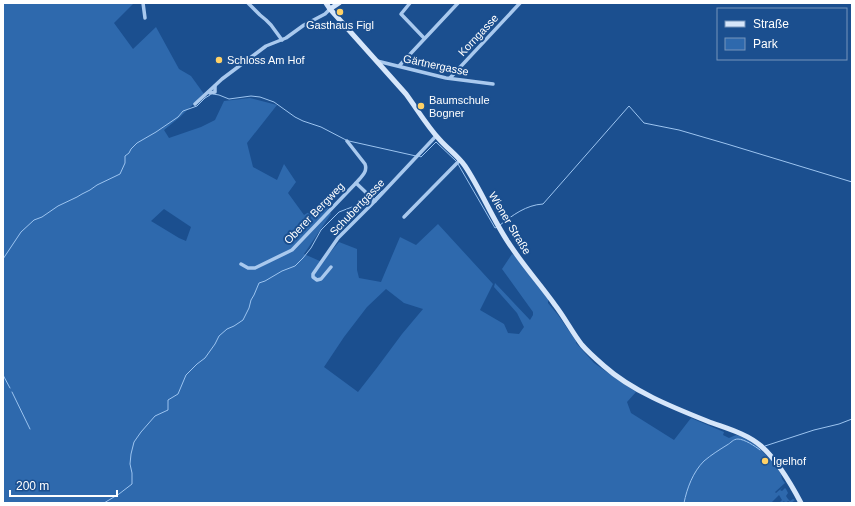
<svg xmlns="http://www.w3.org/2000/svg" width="855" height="506" font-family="Arial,sans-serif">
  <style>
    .green { fill: #2e69ad; fill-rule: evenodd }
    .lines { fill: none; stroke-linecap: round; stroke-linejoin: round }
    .stream { stroke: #9cc4f0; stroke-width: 1 }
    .street { stroke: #a9c9ee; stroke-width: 3.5 }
    .secondary { stroke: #d6e6fa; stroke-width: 5 }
    .poi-dot { fill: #ffd166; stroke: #1b4f8f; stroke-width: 1.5 }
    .labels { text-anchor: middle; stroke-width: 4; stroke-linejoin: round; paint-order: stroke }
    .poi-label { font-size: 11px; fill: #fff; stroke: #1b4f8f; text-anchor: start }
    .street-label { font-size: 11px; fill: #fff; stroke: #1b4f8f }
  </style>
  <rect width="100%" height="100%" fill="#1b4f8f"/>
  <path class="green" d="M3 3H134L114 23 133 49 156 27 179 69 191 76 204 94 180 117 164 130 169 138 201 127 215 120 224 101 250 98 277 105 247 143 253 167 277 180 284 164 296 182 288 193 304 215 325 202 331 214 304 254 322 262 339 242 357 249V270L359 278 381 282 400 237 416 245 438 224 493 284 480 310 504 324 508 333 519 334 524 327 517 313 494 287 495 283 530 320 533 315V312L502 269 512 254 515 256 548 299V303L558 315 576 341V343L594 363 621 382 636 392 627 402 631 413 674 440 691 418 724 432 723 435 729 438 736 435 740 436 756 445 770 459 781 474 782 479 785 483 775 492 776 493 783 487 780 490 782 491 785 488 786 489 788 493 786 496 788 499 790 501 793 499 795 500 791 503 788 501 787 502 788 503H785L784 501 782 503 780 502 782 500 779 495 771 503H3ZM164 209 191 227 186 241 179 238 151 221ZM386 289 404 303 423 309 402 334 376 369 358 392 324 367 344 337 367 307Z"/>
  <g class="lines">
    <g class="stream">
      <polyline points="213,94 219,95 229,99 251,96 260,97 274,102 295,117 303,121 321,127 346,140"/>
      <polyline points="349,141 416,156"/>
      <polyline points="419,156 421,157 436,142 456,161"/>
      <polyline points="458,164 495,228 497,227"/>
      <polyline points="375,198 382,191"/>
      <path d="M500 225C513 215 526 205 543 204L629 106 644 123 679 130 727 144 852 182"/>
      <polyline points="3,259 21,232 34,220 42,217 58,206 77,197 82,194 90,190 97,185 120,174 125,163 125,156 129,153 131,149 137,143 156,132 178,117 183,111 197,106 205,98 210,95"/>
      <polyline points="3,375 10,388"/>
      <polyline points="12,392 30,429"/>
      <polyline points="765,446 814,430 839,424 852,419"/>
      <polyline points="104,503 119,494 132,484 132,473 130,464 131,454 134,442 141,432 155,416 168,410 168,400 178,394 186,375 197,364 205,358 215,344 219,336 227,329 234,326 243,320 249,308 251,300 254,295 259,283 265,281 282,271 295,266 303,258 311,248 321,230 339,212 352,207 362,207 367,205 373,201"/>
      <path d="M684 503C687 488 693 472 704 461 711 455 719 450 727 445 731 443 733 439 738 439 744 439 755 446 760 450"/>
    </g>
    <g class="street">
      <polyline points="143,3 145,18"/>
      <polyline points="248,3 260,15 266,20 271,25 282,40"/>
      <polyline points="410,3 401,14 424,38"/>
      <polyline points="377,61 446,78 493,84"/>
      <polyline points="399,66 458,3"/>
      <polyline points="450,78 520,3"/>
      <polyline points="209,92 210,93 215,92 215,86"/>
      <polyline points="195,104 222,79 266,46 286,38 304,25 325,14 330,9"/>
      <polyline points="356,183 375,201"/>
      <polyline points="404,217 460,160"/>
      <path d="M241 264 248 268H255L292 250 356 183C361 177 368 172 365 164L347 141"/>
      <polyline points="331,267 321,279 317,280 313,277 313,274 338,238 375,201 436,136"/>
    </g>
    <g class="secondary">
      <path d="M326 3 330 9 406 94C417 109 427 126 440 140 448 149 458 156 465 166 481 190 492 218 508 242 522 264 540 284 555 305 565 318 572 332 582 345 588 352 596 359 604 366 632 391 672 407 707 421 725 428 746 433 761 446 778 461 791 484 801 503"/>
      <polyline points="330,9 339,3"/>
    </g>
  </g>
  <g class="poi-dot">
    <circle cx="340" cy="12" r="4"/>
    <circle cx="219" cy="60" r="4"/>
    <circle cx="421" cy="106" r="4"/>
    <circle cx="765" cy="461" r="4"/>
  </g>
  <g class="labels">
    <g class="poi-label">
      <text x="340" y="29" text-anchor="middle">Gasthaus Figl</text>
      <text x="227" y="64">Schloss Am Hof</text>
      <text x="429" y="104">Baumschule<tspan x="429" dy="13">Bogner</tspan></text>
      <text x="773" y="465">Igelhof</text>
    </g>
    <g class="street-label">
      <text transform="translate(478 35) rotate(-47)" y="4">Korngasse</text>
      <text transform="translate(436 65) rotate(12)" y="4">Gärtnergasse</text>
      <text transform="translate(357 207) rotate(-46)" y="4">Schubertgasse</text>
      <text transform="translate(314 213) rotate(-46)" y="4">Oberer Bergweg</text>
      <text transform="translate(510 223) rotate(59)" y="4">Wiener Straße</text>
    </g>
  </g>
  <rect width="855" height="506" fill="none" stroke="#ffffff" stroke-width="8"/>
  <rect x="717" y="8" width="130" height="52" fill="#1b4f8f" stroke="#7695bc"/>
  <rect x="725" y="21" width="20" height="6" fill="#d6e6fa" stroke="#7695bc"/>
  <text x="753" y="28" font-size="12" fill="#ffffff">Straße</text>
  <rect x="725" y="38" width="20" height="12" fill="#2e69ad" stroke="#7695bc"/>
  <text x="753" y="48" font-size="12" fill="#ffffff">Park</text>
  <path d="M10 490v6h107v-6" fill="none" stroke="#ffffff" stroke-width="2"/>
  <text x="16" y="490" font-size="12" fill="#ffffff" stroke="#1b4f8f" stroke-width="3" paint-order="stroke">200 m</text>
</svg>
